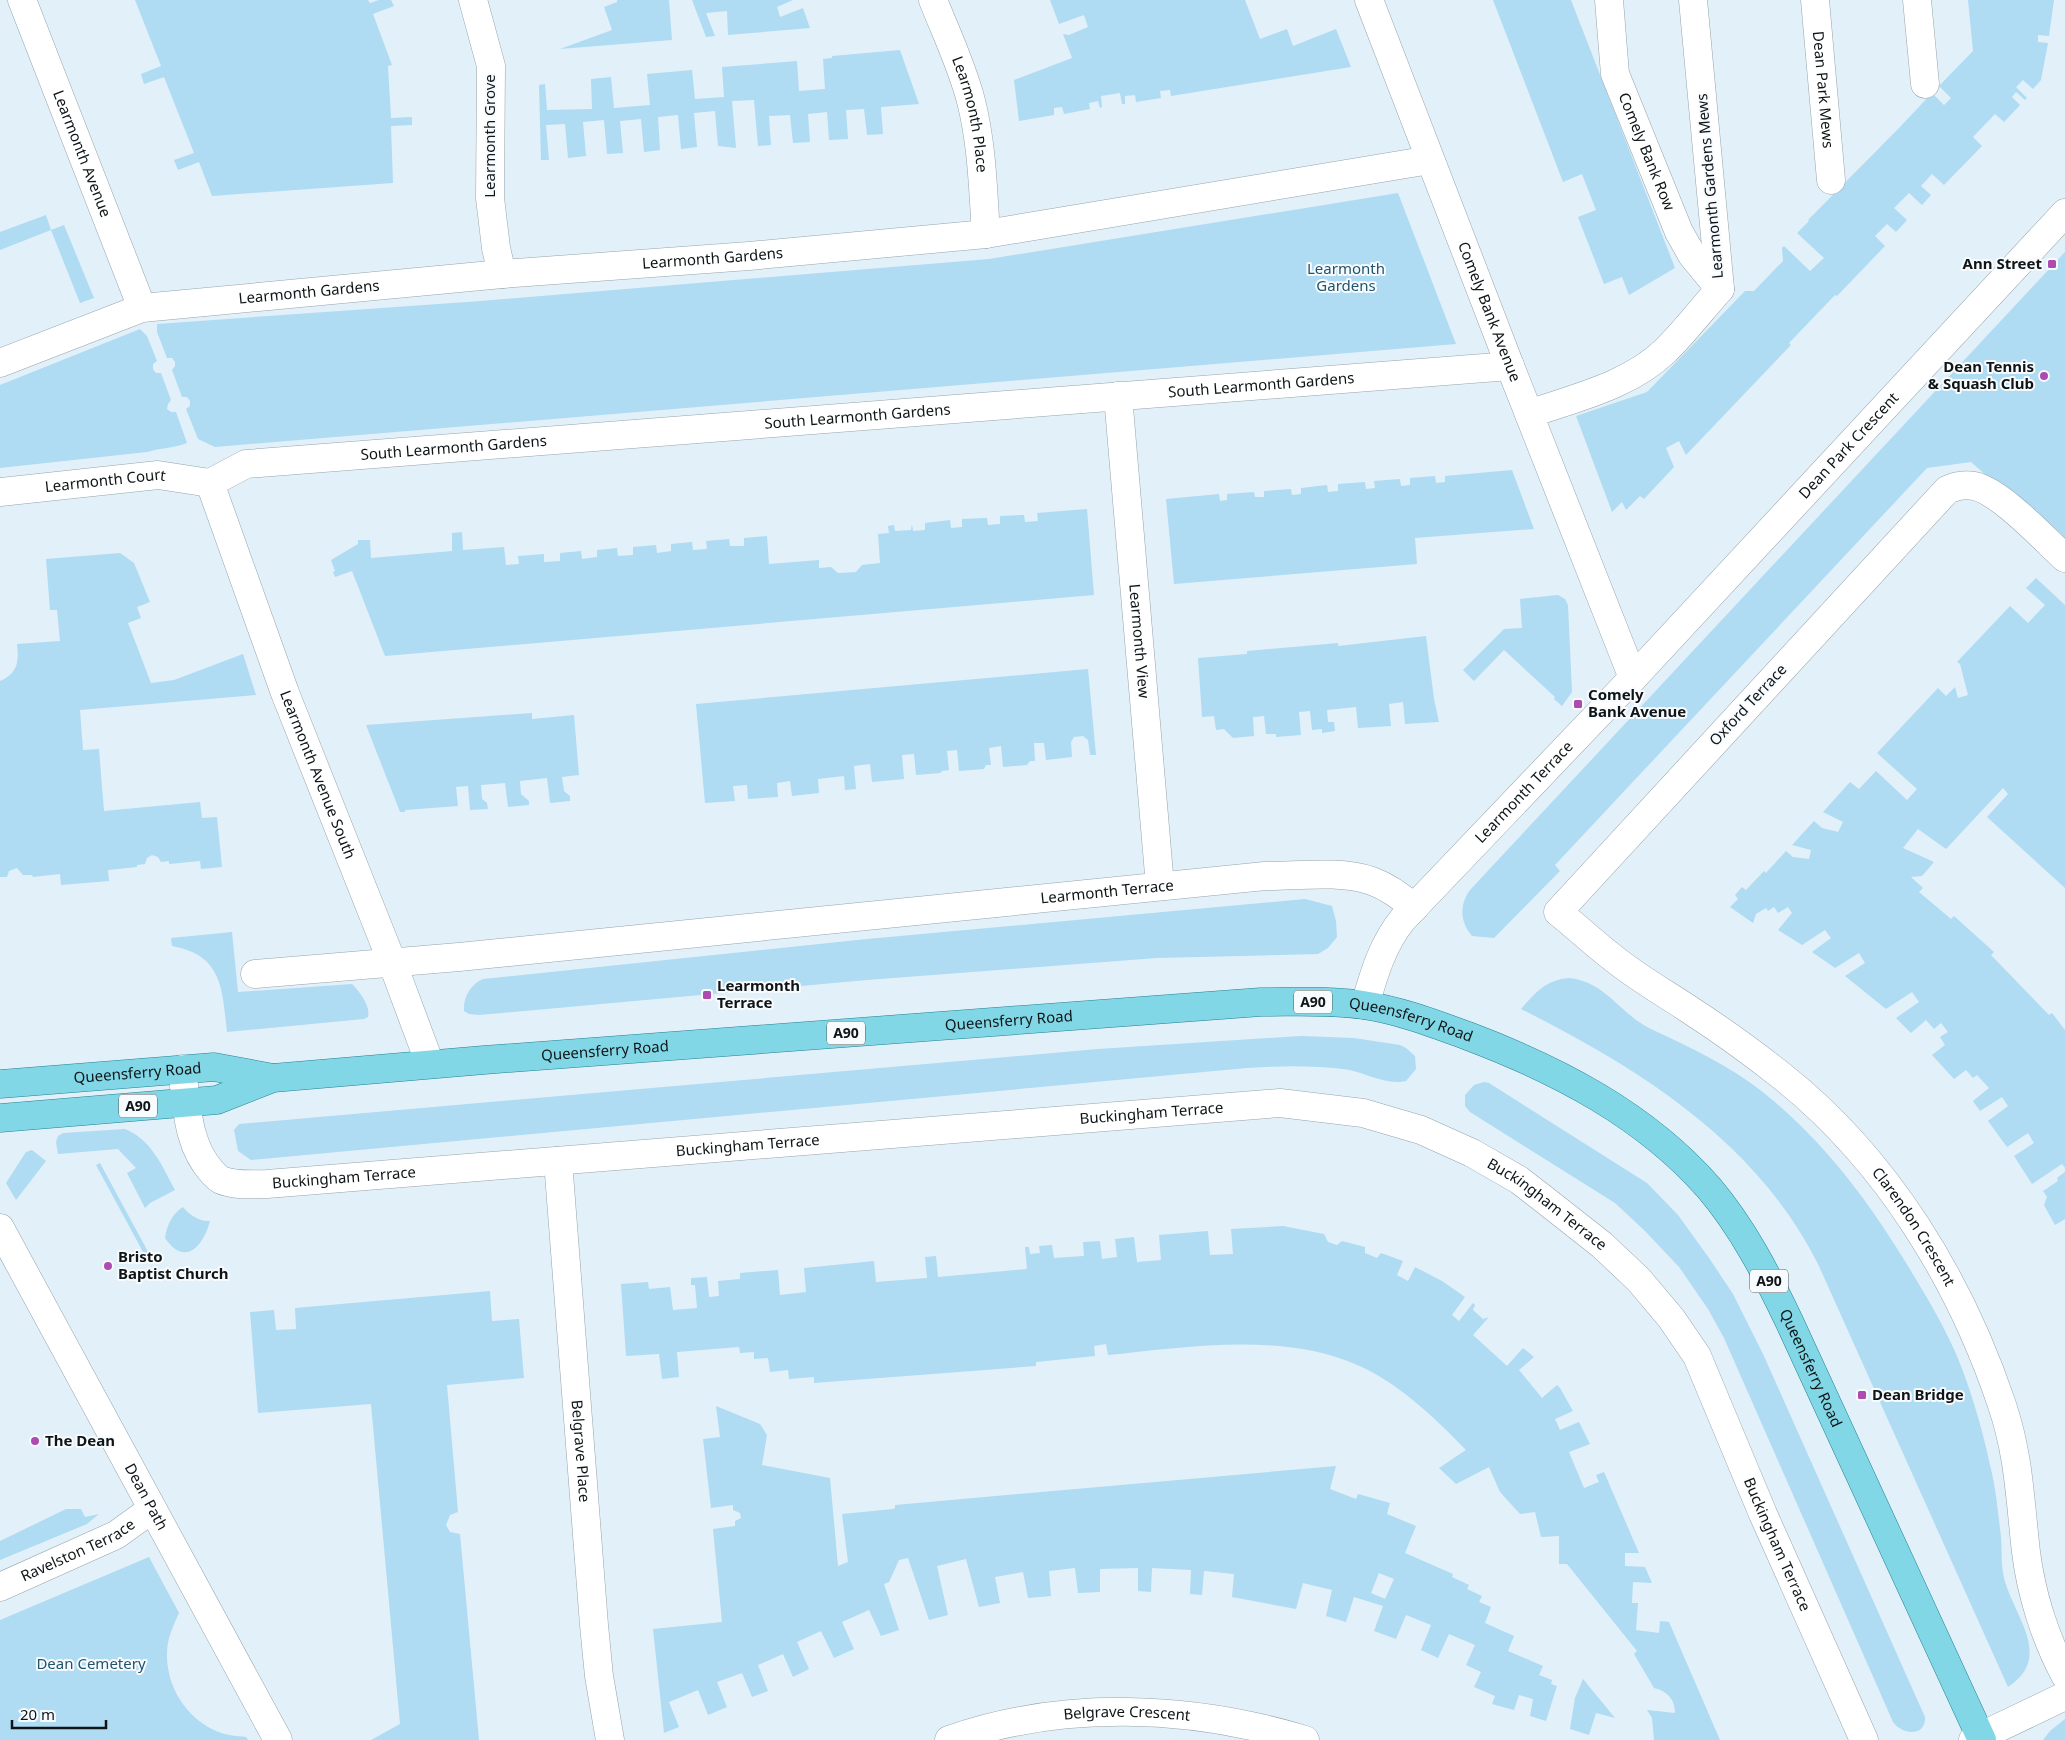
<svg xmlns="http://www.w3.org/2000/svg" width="2065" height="1740" font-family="'Noto Sans',sans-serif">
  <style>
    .green { fill: #afdbf3; fill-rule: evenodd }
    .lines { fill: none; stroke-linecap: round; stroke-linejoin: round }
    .minor-casing { stroke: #96a4ac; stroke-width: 29 }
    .major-casing { stroke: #238292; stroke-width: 29 }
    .minor { stroke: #fff; stroke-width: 28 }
    .major { stroke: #82d7e6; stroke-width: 28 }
    .poi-dot { fill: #ae4bb1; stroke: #f8fbfd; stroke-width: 2 }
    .labels { text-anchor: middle; stroke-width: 4; stroke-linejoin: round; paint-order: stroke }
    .shield { fill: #f8fbfd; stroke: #555a5c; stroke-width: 1 }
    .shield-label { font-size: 14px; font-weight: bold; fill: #0f1517 }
    .street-label { font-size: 15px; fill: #0f1517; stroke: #f8fbfd }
    .poi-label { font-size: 15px; font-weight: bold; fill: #0f1517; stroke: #f8fbfd; text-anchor: start }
    .park-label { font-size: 15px; fill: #1f546c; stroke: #f8fbfd }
  </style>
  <rect width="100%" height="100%" fill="#e2f0f9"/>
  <g class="green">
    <polygon points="135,0 368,0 370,3 379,0 391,0 394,6 373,14 392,65 388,66 391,118 412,117 412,125 391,126 393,183 212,196 199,162 178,170 174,160 194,153 164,77 144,84 141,74 161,66"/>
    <polygon points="617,0 669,0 672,40 560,49 612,30 604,7 617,2"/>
    <polygon points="692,0 793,0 777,7 780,17 803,8 810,28 728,35 727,11 706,13 715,36 706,37"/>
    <polygon points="1050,0 1245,0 1260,39 1287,29 1293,46 1336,29 1351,67 1171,96 1170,90 1160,91 1161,98 1136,102 1135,95 1125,96 1125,104 1122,104 1120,93 1101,96 1102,107 1100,108 1098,101 1089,103 1090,109 1064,114 1062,107 1054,108 1054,115 1019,121 1014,80 1072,58 1063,34 1069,35 1088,27 1084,15 1059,24"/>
    <polygon points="1493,0 1571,0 1675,268 1629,295 1622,277 1604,284 1578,217 1596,210 1582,174 1563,182"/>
    <polygon points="1968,0 2054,0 2049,36 2038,35 2038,42 2048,43 2041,80 2033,89 2023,80 2016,87 2027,98 2025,100 2016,92 2012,97 2020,105 2004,122 1995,114 1973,137 1982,146 1944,185 1932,174 1921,186 1931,195 1922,205 1909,193 1894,208 1907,220 1896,232 1887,224 1875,236 1885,246 1837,296 1835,295 1789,343 1791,345 1686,455 1679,441 1666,448 1674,467 1644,499 1640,496 1626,510 1622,502 1612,512 1576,416 1647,392 1745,291 1754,291 1783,261 1782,248 1784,246 1810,271 1824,258 1797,233 1809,221 1808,220 1899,128 1932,93 1944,105 1951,98 1939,86 1973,51"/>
    <polygon points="900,50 919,104 881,107 883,134 867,135 864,109 846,110 848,139 829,140 827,112 808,114 810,142 793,143 790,115 769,116 771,145 758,146 754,100 732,101 736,148 718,146 715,111 694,113 697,147 681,149 678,115 658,117 660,150 644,152 641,119 620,121 623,153 607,154 604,120 583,122 586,156 568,158 565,124 546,125 549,160 541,160 539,85 545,84 547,110 592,109 591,79 611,77 614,108 650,105 647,74 692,70 695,99 724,97 722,67 797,61 799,91 825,89 823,59 832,58 832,56"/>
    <polygon points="1398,193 1456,344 215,447 198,439 186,409 190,406 190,401 187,397 182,397 172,370 175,366 175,362 172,358 167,358 157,332 157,324 481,301 989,259"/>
    <polygon points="46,215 51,230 64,225 94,298 80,303 51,230 0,250 0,232"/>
    <path d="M2065 252V545L1971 462 1927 468 1555 865 1560 871 1494 938 1472 936C1460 922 1459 905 1470 890Z"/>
    <path d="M140 329 147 336 157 361 153 364V369L156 373H161L171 400 168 404 167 409 171 412H176L187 443C174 448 160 448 147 452L0 468V385Z"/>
    <polygon points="1512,470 1534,529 1415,538 1417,564 1174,584 1166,499 1219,494 1220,501 1227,500 1227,494 1254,492 1255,497 1264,497 1264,491 1291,489 1292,495 1301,494 1301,488 1327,485 1328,492 1338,491 1338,484 1365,482 1366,489 1375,488 1374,481 1400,479 1401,486 1410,485 1410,478 1435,476 1436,483 1445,482 1445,476"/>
    <polygon points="1087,509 1094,595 385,656 352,571 335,577 333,572 335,571 331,560 358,544 358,540 370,540 371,558 452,551 452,533 462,532 463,550 504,547 506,565 519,564 518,556 544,554 544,562 560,561 560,553 581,551 582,559 597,557 597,550 617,548 618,556 633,555 633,547 656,545 657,553 671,551 671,544 692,542 693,550 707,549 706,541 729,539 730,546 744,546 744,538 767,536 769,564 819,560 819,568 831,567 838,573 856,572 862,565 880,563 878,534 889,533 888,526 894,525 895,531 911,530 912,524 913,531 925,530 925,523 950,520 951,528 962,527 962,519 987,518 988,525 1000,524 1000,516 1024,515 1025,522 1038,521 1037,513"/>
    <path d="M120 553 134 563 150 602 137 607 141 618 128 623 151 683 174 680 243 654 256 695 80 710 83 750 99 749 104 811 200 802 202 818 217 817 222 867 201 869 200 861 169 864V861L161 862 158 857 152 855 147 858 145 864 137 865V867L108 870 109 881 61 885 60 874 33 877 32 875H23L17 868 9 871 7 877H0V681C18 673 19 662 17 644L60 641 57 610H50L46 559Z"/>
    <polygon points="2036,578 2065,605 2065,888 1987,817 2008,794 2003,788 1946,849 1918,829 1903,848 1934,862 1922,876 1911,877 1923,888 1919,892 1951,919 1954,916 1994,952 1991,955 2049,1015 2052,1013 2065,1030 2065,1168 2062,1164 2032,1184 2014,1156 2034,1143 2028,1133 2007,1147 1988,1121 2008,1106 2002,1097 1980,1111 1973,1101 1989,1088 1977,1075 1973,1078 1966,1070 1954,1079 1932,1055 1945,1045 1940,1037 1948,1032 1941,1023 1934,1029 1926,1020 1911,1033 1896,1018 1919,1002 1912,992 1886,1009 1845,976 1865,963 1859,953 1835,968 1812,952 1831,938 1825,930 1802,945 1778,930 1792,913 1788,907 1778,913 1774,907 1768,911 1766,908 1756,914 1753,923 1730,907 1738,899 1735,895 1742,887 1746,890 1764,871 1766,873 1786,851 1793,857 1809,859 1811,850 1792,845 1814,821 1822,828 1838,832 1843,822 1823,812 1850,782 1859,789 1876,771 1907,800 1917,789 1877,753 1938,688 1946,696 1955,687 1958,698 1968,695 1960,664 1957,662 2010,606 2028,623 2045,605 2026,588"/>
    <polygon points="1558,595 1565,599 1568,605 1572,692 1562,706 1554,699 1555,697 1504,650 1474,681 1463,670 1504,629 1522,628 1520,599"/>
    <polygon points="1426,636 1434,699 1439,722 1405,724 1403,702 1389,704 1391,726 1358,728 1356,707 1327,710 1328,722 1334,722 1335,731 1322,733 1322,729 1312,730 1310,711 1299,712 1301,735 1276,737 1276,734 1266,734 1264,716 1253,717 1254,736 1233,738 1224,729 1216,730 1214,716 1202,717 1198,658 1247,654 1247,651 1338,643 1338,646"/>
    <polygon points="1088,669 1096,755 1090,755 1088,740 1083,736 1074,737 1071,742 1072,757 1046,760 1044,743 1034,743 1035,761 1030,761 1027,765 1003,767 1001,746 989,748 991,765 986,765 984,769 959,771 957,750 947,751 949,770 942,771 940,773 916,775 914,754 902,755 904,779 872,782 870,764 854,766 856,789 845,790 844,776 818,779 819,793 792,796 790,781 777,783 778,797 748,799 747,785 733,786 735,801 705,803 696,704"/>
    <polygon points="532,713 532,719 574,715 579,775 562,777 564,791 570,796 570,801 550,803 547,778 520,781 521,794 529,801 529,805 508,807 505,783 481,785 482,799 487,803 488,809 470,810 468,786 456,787 458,806 405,810 405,812 400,812 366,725"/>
    <path d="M1305 899 1332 906 1336 921 1337 937 1328 948 1318 954 1157 958 867 980 479 1015 469 1014 464 1011C463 997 471 984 483 979L867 939Z"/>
    <path d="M232 932 238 992 352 984C359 991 371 1006 368 1017L364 1019 227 1032C222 989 223 955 172 946L171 938Z"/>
    <path d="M1569 978C1607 982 1620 1015 1653 1030 1692 1048 1730 1066 1764 1093 1826 1143 1870 1203 1911 1271 1928 1299 1944 1326 1957 1356 1971 1390 1982 1428 1990 1465 1996 1488 1998 1513 2001 1537 2002 1550 2001 1565 2004 1578 2014 1617 2054 1657 2008 1687L1818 1264C1757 1142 1639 1068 1521 1009 1536 992 1546 980 1569 978Z"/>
    <path d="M1301 1036 1354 1038 1400 1045 1406 1048 1415 1056 1416 1069 1406 1081C1385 1086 1363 1071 1343 1069 1310 1065 1279 1066 1247 1068L251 1160 238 1151 234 1130 239 1124 1098 1049Z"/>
    <path d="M1484 1082 1489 1083 1647 1183 1678 1215 1709 1258 1733 1294 1763 1354 1925 1717C1926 1737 1902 1735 1893 1722L1724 1338 1708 1309 1679 1267 1645 1231 1615 1203 1470 1112 1465 1106V1095L1474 1085Z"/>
    <path d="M125 1129C152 1140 162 1166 175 1190L150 1203 145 1208 127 1173 136 1168 118 1149 58 1154 56 1142 58 1136 63 1133Z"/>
    <polygon points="32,1150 46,1161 16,1200 6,1183 26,1152"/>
    <polygon points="100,1163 153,1261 149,1263 96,1165"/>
    <polygon points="2065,1172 2065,1219 2055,1225 2044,1205 2047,1197 2043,1191 2058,1181 2057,1178"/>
    <path d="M183 1207C189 1215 200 1222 210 1221 203 1247 185 1267 165 1238 167 1225 172 1214 183 1207Z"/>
    <path d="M1283 1226 1324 1234 1328 1242 1337 1245 1342 1241 1365 1247V1253L1377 1258 1381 1253 1403 1261 1397 1275 1408 1281 1415 1267 1442 1281 1465 1297 1452 1315 1459 1321 1473 1303 1475 1305 1473 1310 1483 1319 1489 1317 1473 1335 1507 1366 1523 1348 1534 1357 1519 1370 1542 1398 1557 1385 1560 1388 1573 1411 1555 1419 1560 1430 1579 1422 1590 1444 1569 1452 1584 1488 1599 1482 1596 1475 1604 1472 1639 1553H1625V1566L1645 1567 1652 1583 1633 1582 1632 1603H1638L1636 1630 1659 1633 1660 1621 1669 1622 1720 1740H1654L1652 1718 1647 1710 1675 1713C1675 1699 1667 1691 1654 1688L1634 1654 1637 1651 1567 1564H1559V1536L1541 1537 1535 1512 1520 1514 1500 1492 1489 1467 1456 1484 1439 1468 1466 1450C1434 1417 1398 1382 1355 1364 1279 1332 1187 1347 1108 1355L1106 1344 1094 1346 1095 1356 1036 1362V1366L814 1383V1377L789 1379 788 1370 770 1372 768 1358 754 1359V1352L740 1353 739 1347 677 1352 679 1377 662 1379 659 1354 626 1356 621 1284 648 1282 649 1289 670 1287 673 1310 697 1308 695 1285H691V1278L707 1277 709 1297 719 1296 718 1281 740 1279V1273L778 1270 780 1295 806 1292 804 1268 874 1261 876 1282 927 1278 925 1257 936 1256 938 1277 1027 1269 1025 1247H1029L1030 1254 1040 1253 1039 1246 1052 1245 1054 1258 1084 1256 1083 1242 1100 1241 1102 1259 1117 1257 1115 1239 1134 1237 1137 1262 1161 1260 1159 1235 1208 1231 1210 1255 1233 1254 1231 1229Z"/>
    <polygon points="490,1291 492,1321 519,1319 524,1378 447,1385 458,1512 450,1515 446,1525 450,1532 460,1534 479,1740 371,1740 400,1724 371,1404 258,1413 250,1312 274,1310 276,1330 296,1329 295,1308"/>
    <path d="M716 1406 760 1424 767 1435 762 1465 830 1478 838 1566 848 1562 842 1514 893 1509 895 1508V1505L1336 1466 1330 1489 1356 1499 1358 1494 1390 1503 1387 1514 1416 1526 1405 1553 1453 1574 1452 1577 1469 1585 1467 1589 1482 1596 1479 1602 1491 1607 1485 1623 1514 1636 1508 1651 1543 1666 1539 1675 1552 1680 1551 1684 1557 1686 1546 1721 1530 1716 1533 1699 1519 1695 1514 1710 1492 1704 1495 1696 1474 1687 1481 1672 1466 1665 1475 1645 1449 1634 1438 1658 1421 1650 1431 1625 1406 1615 1396 1639 1374 1631 1383 1606 1354 1597 1346 1622 1326 1616 1332 1590 1303 1583 1296 1609 1232 1597 1234 1574 1204 1571 1202 1595 1190 1594 1191 1570 1152 1568 1151 1592 1138 1591V1568L1100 1569V1592L1078 1593 1075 1568 1049 1571 1051 1596 1028 1598 1023 1572 995 1577 1000 1603 979 1607 966 1559 937 1566 948 1615 929 1620 908 1558 899 1560 889 1582 884 1584 899 1630 881 1636 869 1610 842 1622 854 1649 834 1658 821 1631 797 1642 809 1669 793 1677 783 1654 758 1665 768 1691 752 1697 742 1673 717 1682 727 1707 708 1715 698 1690 669 1702 679 1727 664 1733 653 1629 722 1622 713 1529 735 1526V1521L741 1518 740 1513 733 1510V1505L711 1508 703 1439 720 1437ZM1379 1573 1394 1579 1385 1599 1371 1593Z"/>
    <polygon points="66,1509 81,1509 85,1517 99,1514 87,1524 0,1560 0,1541"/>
    <path d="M149 1557 179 1613C173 1626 167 1639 167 1653 166 1686 186 1718 216 1731 225 1735 236 1736 246 1737L248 1740H0V1620Z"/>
    <polygon points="1583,1679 1615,1718 1596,1713 1589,1735 1570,1729 1575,1698"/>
    <polygon points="2065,1719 2065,1740 2043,1740 2050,1731"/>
  </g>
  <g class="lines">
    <defs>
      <g id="minor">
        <path id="s1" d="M22 0 142 308"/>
        <polyline points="473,0 491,66 490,198 496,248 502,274"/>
        <path id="s2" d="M933 0C946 33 962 66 971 101 982 144 983 190 986 234"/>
        <path id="s3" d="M1369 0 1510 366 1633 678"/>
        <path id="s4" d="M1609 0 1615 74 1679 232 1692 255 1720 289"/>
        <path id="s5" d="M1815 0 1831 180"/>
        <polyline points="1917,0 1925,84"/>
        <path id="s6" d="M0 363 142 308 502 274 749 256 986 234 1430 160"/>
        <path id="s7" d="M1118 396 1160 886"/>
        <path d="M1529 414C1574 398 1628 386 1664 352 1684 333 1701 310 1720 289L1693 0"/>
        <path id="s8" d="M210 483 246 464 1510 366"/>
        <path id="s9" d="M210 483 285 693 392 962 430 1064"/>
        <path id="s10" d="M0 492 158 475 210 483"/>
        <path id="s11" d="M2065 558C2044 539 2000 491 1974 486 1964 484 1955 486 1947 490L1558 912C1578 928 1597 946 1617 961 1641 980 1668 995 1693 1012 1724 1032 1754 1054 1783 1077 1887 1160 1960 1280 2002 1405 2019 1455 2020 1500 2026 1552 2031 1593 2045 1638 2065 1675"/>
        <path id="s12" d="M255 974 459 957 1265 876C1299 876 1339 870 1372 881 1388 887 1402 897 1414 908"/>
        <path id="s13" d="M1365 1005C1374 974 1382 945 1403 919L1633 678 2065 213"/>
        <path id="s14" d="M182 1069C187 1105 187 1145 212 1172 215 1175 217 1178 221 1180 235 1186 252 1184 267 1184L1280 1103 1363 1113 1421 1130 1472 1153 1519 1180 1541 1197 1602 1245 1639 1280 1671 1318 1697 1356 1763 1514 1864 1740"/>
        <path id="s15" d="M558 1161 594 1625 599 1676 610 1740"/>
        <path id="s16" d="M0 1228 278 1740"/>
        <path id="s17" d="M0 1587 116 1535 152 1509"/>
        <path id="s18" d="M949 1740C1062 1700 1191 1705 1305 1740"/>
        <polyline points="1973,1740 2065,1696"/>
      </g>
      <g id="major">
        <path id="s19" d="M0 1084 214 1067 273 1078"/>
        <path id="s20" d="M0 1118 217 1100 273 1078 484 1060 1261 1002C1295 1002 1329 1000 1363 1005 1399 1010 1435 1024 1468 1036 1558 1070 1645 1115 1709 1188 1743 1228 1767 1275 1789 1321L1982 1740"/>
      </g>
    </defs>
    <use href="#minor" class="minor-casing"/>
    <use href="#major" class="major-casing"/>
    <use href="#minor" class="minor"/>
    <use href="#major" class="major"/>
  </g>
  <g class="poi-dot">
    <rect x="2047" y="259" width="10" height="10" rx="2.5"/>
    <circle cx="2044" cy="376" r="5"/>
    <rect x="1573" y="699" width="10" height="10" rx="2.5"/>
    <rect x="702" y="990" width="10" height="10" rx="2.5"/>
    <circle cx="108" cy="1266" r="5"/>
    <rect x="1857" y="1390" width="10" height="10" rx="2.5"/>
    <circle cx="35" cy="1441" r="5"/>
  </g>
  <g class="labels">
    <g class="shield">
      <rect x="1294" y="990.5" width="38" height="23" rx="4"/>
      <rect x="827" y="1021.5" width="38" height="23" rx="4"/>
      <rect x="119" y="1094.5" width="38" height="23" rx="4"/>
      <rect x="1750" y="1269.5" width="38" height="23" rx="4"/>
    </g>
    <g class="shield-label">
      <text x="1313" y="1007">A90</text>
      <text x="846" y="1038">A90</text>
      <text x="138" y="1111">A90</text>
      <text x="1769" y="1286">A90</text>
    </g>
    <g class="street-label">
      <text dy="5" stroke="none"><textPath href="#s5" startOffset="90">Dean Park Mews</textPath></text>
      <text dy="5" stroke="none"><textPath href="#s2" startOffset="121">Learmonth Place</textPath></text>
      <text transform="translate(490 136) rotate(-90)" y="5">Learmonth Grove</text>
      <text dy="5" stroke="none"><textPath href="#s4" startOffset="158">Comely Bank Row</textPath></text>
      <text dy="5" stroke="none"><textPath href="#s1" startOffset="165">Learmonth Avenue</textPath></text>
      <text transform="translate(1710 186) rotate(-95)" y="5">Learmonth Gardens Mews</text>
      <text dy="5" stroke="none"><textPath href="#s6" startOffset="725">Learmonth Gardens</textPath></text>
      <text dy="5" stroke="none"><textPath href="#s6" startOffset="320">Learmonth Gardens</textPath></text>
      <text dy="5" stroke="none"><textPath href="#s3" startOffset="334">Comely Bank Avenue</textPath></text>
      <text dy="5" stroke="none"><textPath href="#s8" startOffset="1059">South Learmonth Gardens</textPath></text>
      <text dy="5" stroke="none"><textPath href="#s8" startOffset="654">South Learmonth Gardens</textPath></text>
      <text dy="5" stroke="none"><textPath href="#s13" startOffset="745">Dean Park Crescent</textPath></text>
      <text dy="5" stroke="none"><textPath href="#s8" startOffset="249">South Learmonth Gardens</textPath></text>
      <text dy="5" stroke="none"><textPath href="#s10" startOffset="106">Learmonth Court</textPath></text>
      <text dy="5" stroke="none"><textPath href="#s7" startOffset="246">Learmonth View</textPath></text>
      <text transform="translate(1748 705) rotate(-47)" y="5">Oxford Terrace</text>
      <text dy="5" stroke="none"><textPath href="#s9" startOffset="311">Learmonth Avenue South</textPath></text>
      <text dy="5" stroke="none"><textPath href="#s13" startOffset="270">Learmonth Terrace</textPath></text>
      <text dy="5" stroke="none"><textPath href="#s12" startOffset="856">Learmonth Terrace</textPath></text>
      <text dy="5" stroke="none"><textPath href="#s20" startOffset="1016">Queensferry Road</textPath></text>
      <text dy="5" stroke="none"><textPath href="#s20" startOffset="1421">Queensferry Road</textPath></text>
      <text dy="5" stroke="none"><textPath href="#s20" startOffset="611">Queensferry Road</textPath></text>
      <text dy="5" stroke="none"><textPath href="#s19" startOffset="138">Queensferry Road</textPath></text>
      <text dy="5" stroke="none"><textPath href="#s14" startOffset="1055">Buckingham Terrace</textPath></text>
      <text dy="5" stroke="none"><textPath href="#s14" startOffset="650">Buckingham Terrace</textPath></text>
      <text dy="5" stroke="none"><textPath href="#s14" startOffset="245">Buckingham Terrace</textPath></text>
      <text dy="5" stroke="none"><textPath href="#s14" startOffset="1475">Buckingham Terrace</textPath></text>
      <text dy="5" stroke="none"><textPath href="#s11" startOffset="1198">Clarendon Crescent</textPath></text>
      <text dy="5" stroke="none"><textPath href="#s20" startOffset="1976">Queensferry Road</textPath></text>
      <text dy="5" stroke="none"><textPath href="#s15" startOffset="291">Belgrave Place</textPath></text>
      <text dy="5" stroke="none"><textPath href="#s16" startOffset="306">Dean Path</textPath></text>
      <text dy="5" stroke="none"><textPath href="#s14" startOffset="1895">Buckingham Terrace</textPath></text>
      <text dy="5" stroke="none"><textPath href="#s17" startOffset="86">Ravelston Terrace</textPath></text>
      <text dy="5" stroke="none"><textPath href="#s18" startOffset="181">Belgrave Crescent</textPath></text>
    </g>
    <g class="poi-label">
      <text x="2042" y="269" text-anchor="end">Ann Street</text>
      <text x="2034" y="372" text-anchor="end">Dean Tennis<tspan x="2034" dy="17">&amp; Squash Club</tspan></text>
      <text x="1588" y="700">Comely<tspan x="1588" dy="17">Bank Avenue</tspan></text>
      <text x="717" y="991">Learmonth<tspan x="717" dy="17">Terrace</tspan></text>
      <text x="118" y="1262">Bristo<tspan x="118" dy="17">Baptist Church</tspan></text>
      <text x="1872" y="1400">Dean Bridge</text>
      <text x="45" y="1446">The Dean</text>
    </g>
    <g class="park-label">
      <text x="1346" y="274">Learmonth<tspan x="1346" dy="17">Gardens</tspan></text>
      <text x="91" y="1669">Dean Cemetery</text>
    </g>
  </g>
  <path d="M12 1720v8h94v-8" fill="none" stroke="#0f1517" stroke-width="2.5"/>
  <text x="20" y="1720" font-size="15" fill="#0f1517" stroke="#f8fbfd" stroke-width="4" paint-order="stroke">20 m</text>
</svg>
